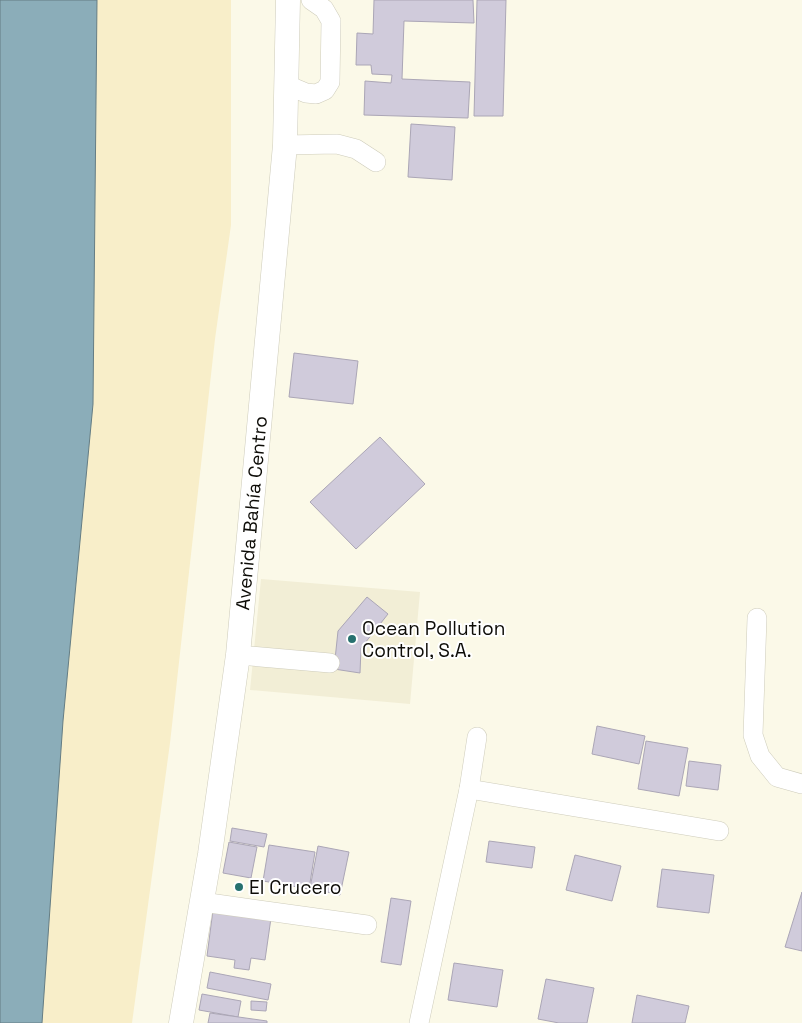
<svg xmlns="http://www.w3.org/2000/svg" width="802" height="1023" font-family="'Space Grotesk',sans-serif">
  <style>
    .built { fill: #f2eed6 }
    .sand { fill: #f8eec9 }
    .water { fill: #8badb9; stroke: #657d84 }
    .building { fill: #d0cbdb; stroke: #aba6b6 }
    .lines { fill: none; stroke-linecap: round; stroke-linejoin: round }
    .minor-casing { stroke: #ceccbb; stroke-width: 20 }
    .major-casing { stroke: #ceccbb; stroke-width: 25 }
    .minor { stroke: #fff; stroke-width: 19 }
    .major { stroke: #fff; stroke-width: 24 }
    .poi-dot { fill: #27716f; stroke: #fff; stroke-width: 2 }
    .labels { text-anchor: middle; stroke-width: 4; stroke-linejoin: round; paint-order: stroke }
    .street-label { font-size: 19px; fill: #0d0c07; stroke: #fff }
    .poi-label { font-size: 19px; fill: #0d0c07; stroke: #fff; text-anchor: start }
  </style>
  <rect width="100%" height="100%" fill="#fbf9e8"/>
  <polygon class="built" points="261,579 420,592 410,704 250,690"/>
  <polygon class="sand" points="85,0 231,0 231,225 215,339 170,743 132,1023 38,1023"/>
  <polygon class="water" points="0,0 97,0 93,404 63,721 42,1023 0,1023"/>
  <g class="building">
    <polygon points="374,0 473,0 474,23 404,21 402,79 470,82 468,118 364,115 365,81 391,83 392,75 372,74 371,65 356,65 357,33 373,34"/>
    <polygon points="477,0 506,0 503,116 474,116"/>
    <polygon points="411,124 455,127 452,180 408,177"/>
    <polygon points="294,353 358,361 353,404 289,397"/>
    <polygon points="380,437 425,484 356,549 310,502"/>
    <polygon points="367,597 388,614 361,648 360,673 334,669 338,631"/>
    <polygon points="597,726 645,736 639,764 592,754"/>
    <polygon points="646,741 688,748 679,796 638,789"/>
    <polygon points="689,761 721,765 718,790 686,786"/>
    <polygon points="232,828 267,834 264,847 230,841"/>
    <polygon points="489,841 535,847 532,868 486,862"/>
    <polygon points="229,842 257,847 251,878 223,873"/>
    <polygon points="269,845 315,852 309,889 263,881"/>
    <polygon points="318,846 349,852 340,895 310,888"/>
    <polygon points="575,855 621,866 612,901 566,890"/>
    <polygon points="662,869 714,875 709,913 657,907"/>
    <polygon points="802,892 802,951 785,947"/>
    <polygon points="391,898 411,901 401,965 381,962"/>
    <polygon points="213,910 271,918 265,960 251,958 249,970 234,968 235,960 207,956"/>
    <polygon points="454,963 503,970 497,1007 448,1000"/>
    <polygon points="210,972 271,984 268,1000 207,988"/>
    <polygon points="546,979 594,988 587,1023 559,1023 538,1019"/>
    <polygon points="202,994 241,1001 238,1017 199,1010"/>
    <polygon points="637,995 689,1006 685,1023 632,1023"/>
    <polygon points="251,1001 267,1002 266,1011 251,1010"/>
    <polygon points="210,1013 267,1021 267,1023 208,1023"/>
  </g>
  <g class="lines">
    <defs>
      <g id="minor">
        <polyline points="287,85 306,93 316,94 325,90 330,82 331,21 324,9 311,0"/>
        <polyline points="285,145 337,144 356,149 376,162"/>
        <polyline points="757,618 753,735 760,756 777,777 802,784"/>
        <polyline points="238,655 330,663"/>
        <polyline points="469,789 719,831"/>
        <polyline points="202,902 367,925"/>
        <polyline points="419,1023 469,789 477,737"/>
      </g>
      <g id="major">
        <path id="s1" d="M181 1023 210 854 238 655 285 145 288 0"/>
      </g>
    </defs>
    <use href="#minor" class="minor-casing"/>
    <use href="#major" class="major-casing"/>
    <use href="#minor" class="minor"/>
    <use href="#major" class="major"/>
  </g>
  <g class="poi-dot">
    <circle cx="352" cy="639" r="5"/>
    <circle cx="239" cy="887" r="5"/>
  </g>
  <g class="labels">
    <g class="street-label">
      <text dy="7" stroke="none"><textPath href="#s1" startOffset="515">Avenida Bahía Centro</textPath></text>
    </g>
    <g class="poi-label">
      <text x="362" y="635">Ocean Pollution<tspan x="362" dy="22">Control, S.A.</tspan></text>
      <text x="249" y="894">El Crucero</text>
    </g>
  </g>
</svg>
